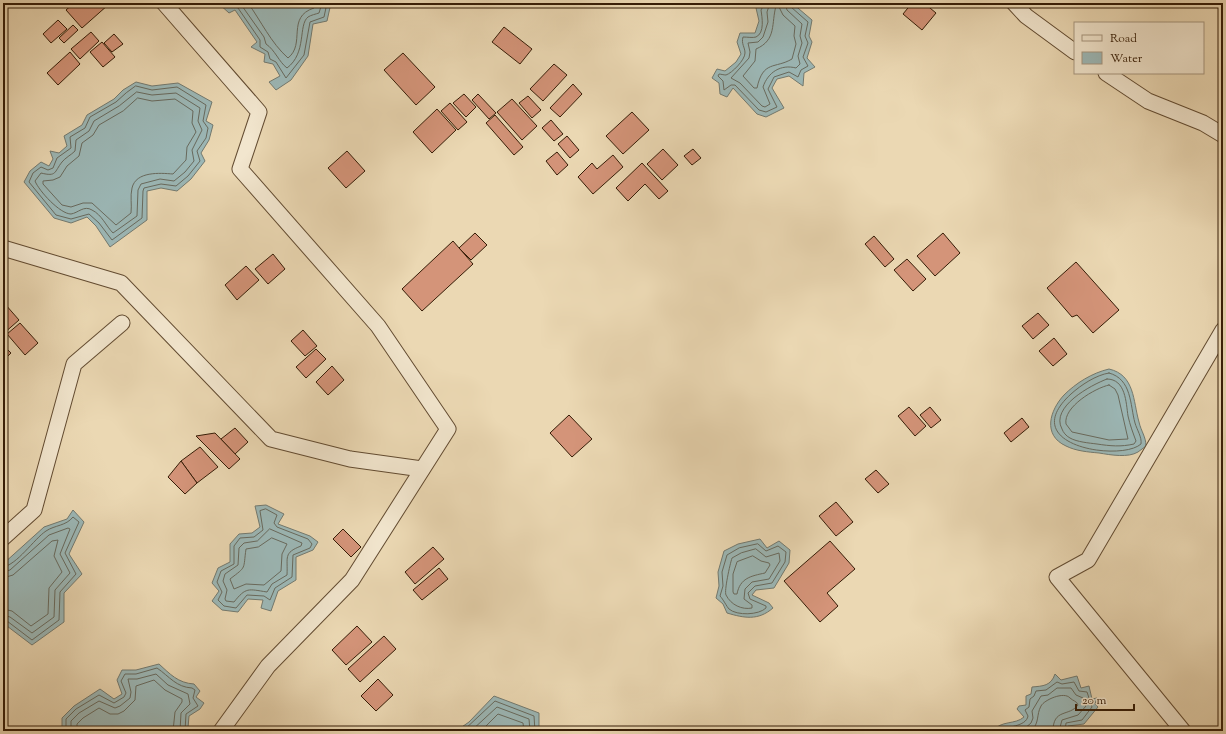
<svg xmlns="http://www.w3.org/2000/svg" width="1226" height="734" font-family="'Sorts Mill Goudy',serif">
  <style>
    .water { fill: #9cb8b7; stroke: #737a70 }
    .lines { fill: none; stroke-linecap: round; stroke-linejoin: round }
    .shore { stroke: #686a5e; stroke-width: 1 }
    .building { fill: #d49479; stroke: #351c06 }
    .minor-casing { stroke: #624b31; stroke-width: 17 }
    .minor { stroke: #f2e6ce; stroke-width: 15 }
  </style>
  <rect width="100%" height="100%" fill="#ebd8b3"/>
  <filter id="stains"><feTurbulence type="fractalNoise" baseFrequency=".005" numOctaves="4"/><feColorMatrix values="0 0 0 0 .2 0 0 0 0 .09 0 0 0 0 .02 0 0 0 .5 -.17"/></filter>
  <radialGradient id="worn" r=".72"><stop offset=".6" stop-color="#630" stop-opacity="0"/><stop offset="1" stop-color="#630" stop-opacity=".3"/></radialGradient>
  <g class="water">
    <polygon points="218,3 331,3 327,21 313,24 308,56 291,80 276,90 269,82 280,76 273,64 264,62 265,54 251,47 257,42 235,10 229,13"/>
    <polygon points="763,3 792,3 812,20 809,36 812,42 807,58 815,67 804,73 803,86 789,76 777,79 772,88 784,108 766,117 757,114 733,88 727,97 720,94 719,83 712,78 717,69 725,71 736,62 741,54 737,42 740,33 755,33 759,21 756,8"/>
    <polygon points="136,82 152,86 178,83 212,102 206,121 213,125 209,140 201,153 205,161 191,179 177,191 161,188 147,191 147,220 110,247 96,226 87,217 71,223 54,218 24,182 30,171 41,162 49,166 53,159 50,151 59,153 67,146 64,136 82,125 87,115 114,99 123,90"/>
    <path d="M1109 369C1135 375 1133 401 1139 422 1141 431 1146 437 1146 446 1143 448 1141 450 1138 452 1128 458 1111 455 1099 453 1088 452 1076 451 1066 446 1042 435 1050 410 1064 395 1076 383 1092 373 1109 369Z"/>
    <polygon points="266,505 284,514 278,524 310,536 318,542 313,550 296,557 296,580 278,591 271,611 261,608 263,600 248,599 238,612 222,610 212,601 219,591 212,583 218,568 230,562 230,544 239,534 252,533 260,527 255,506"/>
    <polygon points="73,510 84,522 69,554 82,574 64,593 64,622 32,645 3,623 3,564 44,527 67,519"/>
    <path d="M760 539 767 548 779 541 790 550 789 563 774 588 756 590 752 595 769 603 773 608C758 621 744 618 727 613L723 604 716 598 719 586 718 572 724 551 738 544Z"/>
    <path d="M159 664C170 674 178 683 194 684L200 691 196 697 204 703 200 709 189 716 188 728 190 731H62V718L74 706 100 689 114 699 122 694 117 680 122 670H136Z"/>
    <path d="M1055 674 1061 680 1077 676 1081 688 1089 686 1092 699 1097 698 1095 704 1098 707 1084 724 1068 726V731H993C1001 720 1015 725 1024 717L1017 709 1019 706 1026 705V696L1031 694 1032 687C1043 686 1051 686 1055 674Z"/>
    <polygon points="494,696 539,713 539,731 456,731 469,722"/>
  </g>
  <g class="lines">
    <g class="shore">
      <polyline points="224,3 229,7 235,6 238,8 260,40 260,47 268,52 270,59 276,62 286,78 304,55 310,22 324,17 327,3"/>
      <path d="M240 3 264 37 266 44C275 50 279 62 287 68 307 53 298 25 308 17 311 15 316 14 319 13L322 3"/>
      <path d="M248 3C261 21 271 43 288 58 306 44 286 17 314 8L316 3"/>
      <path d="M765 3 761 10C762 17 765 33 756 37 753 38 747 37 743 37 741 44 745 47 745 53 745 60 732 73 726 75 724 75 720 74 719 74L718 76 723 81 724 90 731 85H735L759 110 766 112 777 107 768 89 774 77 789 72 798 77 801 70 808 66 803 57 808 43 805 36 808 22 791 7 790 3"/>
      <path d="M770 3 767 12 768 22 763 37 758 42 748 43 750 52 749 58 731 78 740 83 762 106 765 107 770 104 763 87C768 72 781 64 796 68L800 64 798 56 802 43 800 36 802 24 787 10 785 3"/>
      <path d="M778 5 783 15 795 26 794 36 796 44 792 59C775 69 763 60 757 88H754L743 76 755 61 756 49C777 40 771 23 776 6Z"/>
      <polygon points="136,86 152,90 177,87 206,105 203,121 208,128 206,138 197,151 200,161 188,176 176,186 161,184 144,188 143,191 142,218 112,240 99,223 89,214 71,219 56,215 29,182 33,173 41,167 48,170 53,168 57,158 71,148 70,137 85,128 90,117 116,102 126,93"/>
      <path d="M137 92 152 95 176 93 200 108 198 121 202 130 192 150 194 161 185 172 174 181 160 179 141 184 138 190 137 216 113 233C106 226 102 215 92 210 84 205 78 213 71 214 60 214 39 191 35 181L41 173C57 177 54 172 62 162 65 158 71 155 75 151L76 140 89 131 94 121 119 106Z"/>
      <path d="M138 98 152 101 175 99 193 111 192 123 196 132 187 147 186 160 173 174C160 173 136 171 132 188 130 196 132 205 131 213L116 225 92 203H83L71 207 62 205 43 184V181L53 180 60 177 67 166 79 156 82 143 93 135 99 125 123 111Z"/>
      <path d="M1109 373C1132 379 1130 405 1135 423 1137 430 1142 437 1141 444 1121 462 1014 446 1071 394 1081 385 1096 375 1109 373Z"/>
      <path d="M1107 379C1126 379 1126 403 1128 416 1130 425 1133 433 1136 441L1134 444C1121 447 1110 446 1097 444 1089 443 1077 442 1070 438 1066 436 1063 432 1062 429 1050 407 1091 385 1107 379Z"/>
      <path d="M1109 385 1115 389 1118 395 1128 439 1109 440 1072 432 1066 424C1063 407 1095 388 1109 385Z"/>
      <polygon points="266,509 277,515 274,523 277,527 308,539 312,544 310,548 293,555 292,577 275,588 270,600 264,596 247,595 236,608 224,606 218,600 222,592 217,582 221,571 234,564 234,546 240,538 254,537 263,530 260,511"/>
      <path d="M270 529 302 543 301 546C283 553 288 557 287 575L272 584 267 592C248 589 246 587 234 602L226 601 225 599 227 590 223 581 225 574 238 565 239 548 244 543 257 541Z"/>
      <path d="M272 538 287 544 282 554 281 571 264 585 246 584 234 589 230 579C247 566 243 570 246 549L258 547Z"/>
      <path d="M758 544 766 551 778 546 786 552 785 562 772 583 755 586 748 593 750 599 766 606V608C759 615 737 616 729 609 727 607 723 599 720 596L723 586 722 572 727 555 739 548Z"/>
      <path d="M756 549 766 557 779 553 780 561 769 579 752 582 745 589 744 599 752 605V608C742 610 731 605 726 595 724 591 730 564 732 558L741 553Z"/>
      <path d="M753 556 761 561 769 563 770 565 765 573C751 576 740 578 737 594H734L733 592V574L737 562Z"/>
      <path d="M3 567C17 565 34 539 46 531 55 525 66 526 73 517L79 522 65 553 76 574 60 592 59 620 32 640 7 621H3"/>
      <polyline points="3,572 10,570 49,535 68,528 70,529 60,554 70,573 55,590 54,617 32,633 10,617 3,615"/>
      <polyline points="3,578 13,575 52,541 58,540 54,556 62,572 49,588 48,614 31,626 12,611 3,609"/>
      <path d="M66 731V719L76 709 99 695 114 703 124 697 126 693 121 681 125 674H136L157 668C170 677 176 687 192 688L195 690 193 698 198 706 186 714 185 731"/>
      <polyline points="71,731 71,721 79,713 99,701 115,708 120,706 130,698 131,692 128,679 137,679 156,674 168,685 188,694 190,704 181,713 180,731"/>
      <polyline points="77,731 77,724 83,718 99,708 110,714 118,714 124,711 135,700 136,686 154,680 165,690 182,699 182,702 175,712 173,731"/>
      <polyline points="463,731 495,701 534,716 535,731"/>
      <polyline points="471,731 497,707 529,719 530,731"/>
      <polyline points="481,731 498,714 523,723 524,731"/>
      <path d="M998 731C1007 726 1026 727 1028 716L1025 710 1029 707 1030 699 1034 696 1036 691 1046 690 1057 682 1062 684 1074 682 1079 691 1087 692 1092 707 1082 720 1066 723 1065 731"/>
      <polyline points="1009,731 1024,729 1031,723 1033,718 1032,711 1041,696 1048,695 1057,688 1071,688 1076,695 1083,698 1086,706 1078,715 1062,720 1059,731"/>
      <path d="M1031 731C1040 723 1036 715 1041 706 1044 700 1064 691 1070 698 1073 701 1077 701 1078 705 1069 717 1053 708 1053 731"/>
    </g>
  </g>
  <g class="building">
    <polygon points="74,3 106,3 108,5 82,28 66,10"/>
    <polygon points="912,3 924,3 936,13 922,30 903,14"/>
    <polygon points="58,20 67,29 51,43 43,34"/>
    <polygon points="73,25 78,30 64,43 59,38"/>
    <polygon points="504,27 532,49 520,64 492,42"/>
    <polygon points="91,32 99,41 80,59 71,49"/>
    <polygon points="114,34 123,44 112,52 104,43"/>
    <polygon points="102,42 115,57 103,67 90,52"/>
    <polygon points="70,52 80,64 58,85 47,73"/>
    <polygon points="403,53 435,87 416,105 384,70"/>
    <polygon points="554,64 567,75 543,101 530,89"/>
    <polygon points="573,84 582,94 560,117 550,108"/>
    <polygon points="464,94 476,107 466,117 453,103"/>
    <polygon points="478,94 496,113 489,119 472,100"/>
    <polygon points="528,96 541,110 532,118 519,103"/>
    <polygon points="512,99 537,126 522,140 497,112"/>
    <polygon points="450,103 467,122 458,130 441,111"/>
    <polygon points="437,109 456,130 432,153 413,132"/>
    <polygon points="632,112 649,130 623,154 606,136"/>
    <polygon points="495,115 523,147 514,155 486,123"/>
    <polygon points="551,120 563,134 554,141 542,128"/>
    <polygon points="567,136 579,150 570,158 558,144"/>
    <polygon points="663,149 678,165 662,180 647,164"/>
    <polygon points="693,149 701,158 692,165 684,156"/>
    <polygon points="347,151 365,171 346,188 328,168"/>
    <polygon points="557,152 568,165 557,175 546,161"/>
    <polygon points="613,155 623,167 593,194 578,177 592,163 597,169"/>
    <polygon points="642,163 668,191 659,199 645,184 628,201 616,188"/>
    <polygon points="475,233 487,245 471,260 459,248"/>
    <polygon points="943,233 960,253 935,276 917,256"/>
    <polygon points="874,236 894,259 885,267 865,244"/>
    <polygon points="453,241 473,264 422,311 402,289"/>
    <polygon points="273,254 285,269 268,284 255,269"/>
    <polygon points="907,259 926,279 913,291 894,270"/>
    <polygon points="1076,262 1119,310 1093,333 1077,315 1072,317 1047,288"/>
    <polygon points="246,266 259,280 237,300 225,285"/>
    <polygon points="5,304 19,320 3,334 3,306"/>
    <polygon points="1038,313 1049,325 1033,339 1022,326"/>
    <polygon points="20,323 38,343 25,355 7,334"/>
    <polygon points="303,330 317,346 305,356 291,341"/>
    <polygon points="1054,338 1067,354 1053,366 1039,351"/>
    <polygon points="3,345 11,353 3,361"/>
    <polygon points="316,349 326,359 306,378 296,367"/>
    <polygon points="332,366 344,380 328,395 316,382"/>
    <polygon points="909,407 926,426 915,436 898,416"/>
    <polygon points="930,407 941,420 931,428 920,415"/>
    <polygon points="569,415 592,439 572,457 550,433"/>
    <polygon points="1022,418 1029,427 1011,442 1004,433"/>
    <polygon points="235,428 248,442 235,454 221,439"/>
    <polygon points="215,433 240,459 229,469 196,436"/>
    <polygon points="200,447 218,467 197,483 181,461"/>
    <polygon points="181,461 197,483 185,494 168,477"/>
    <polygon points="876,470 889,484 878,493 865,479"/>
    <polygon points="836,502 853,522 836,536 819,516"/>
    <polygon points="343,529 361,547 351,557 333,539"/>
    <polygon points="830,541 855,569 827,593 838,606 820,622 784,581"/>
    <polygon points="433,547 444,559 415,584 405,572"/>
    <polygon points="439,568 448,579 422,600 413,590"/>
    <polygon points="357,626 372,642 346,665 332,650"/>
    <polygon points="384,636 396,649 360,682 348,669"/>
    <polygon points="378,679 393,695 376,711 361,696"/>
  </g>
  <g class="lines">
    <defs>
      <g id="minor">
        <polyline points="164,3 259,112 240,169 378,326 448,429 352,580 268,666 221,731"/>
        <polyline points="1014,3 1026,16 1075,52"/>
        <polyline points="1106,73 1148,101 1203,123 1223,135"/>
        <polyline points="3,248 121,283 271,439 350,459 422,469"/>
        <polyline points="3,538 34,510 74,364 122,323"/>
        <polyline points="1183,731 1057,577 1088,560 1223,330"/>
      </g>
    </defs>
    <use href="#minor" class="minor-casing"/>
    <use href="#minor" class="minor"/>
  </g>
  <rect width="1226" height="734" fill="none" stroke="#ebd8b3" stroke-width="16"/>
  <rect x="4" y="4" width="1218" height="726" fill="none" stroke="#351c06" stroke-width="2"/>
  <rect x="8" y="8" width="1210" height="718" fill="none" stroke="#351c06"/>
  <rect x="1074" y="22" width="130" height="52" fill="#f2e6ce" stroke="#a6957e"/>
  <rect x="1082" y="35" width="20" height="6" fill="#f2e6ce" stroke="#a6957e"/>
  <text x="1110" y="42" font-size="12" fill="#351c06">Road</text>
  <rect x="1082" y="52" width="20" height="12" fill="#9cb8b7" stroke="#a6957e"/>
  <text x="1110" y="62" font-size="12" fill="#351c06">Water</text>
  <path d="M1076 704v6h58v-6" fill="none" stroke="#351c06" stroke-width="2"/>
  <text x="1082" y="704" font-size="12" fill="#351c06" stroke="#f2e6ce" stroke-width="3" paint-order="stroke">20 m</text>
  <rect width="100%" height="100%" filter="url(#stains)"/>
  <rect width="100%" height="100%" fill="url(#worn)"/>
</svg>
